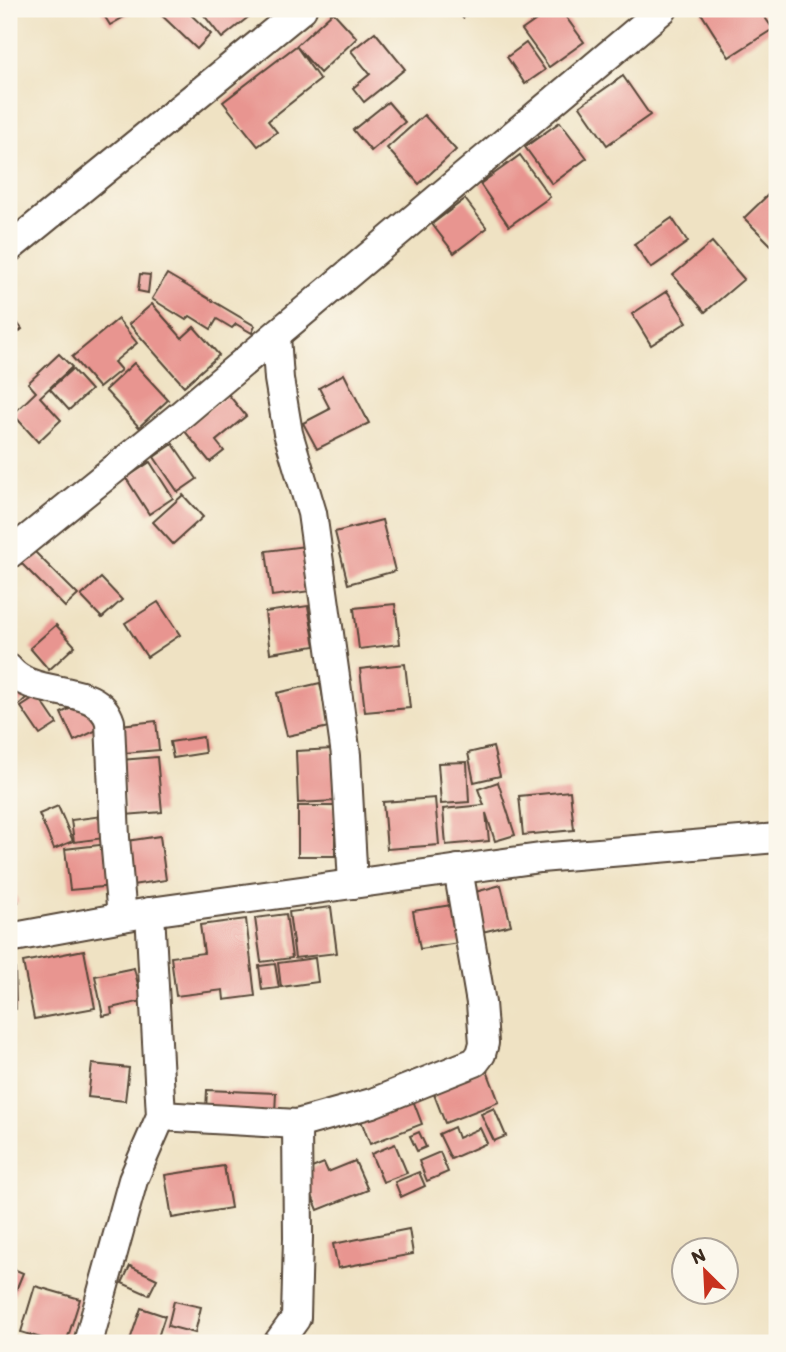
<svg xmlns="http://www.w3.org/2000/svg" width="786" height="1352" font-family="Itim,sans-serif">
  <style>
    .building { fill: #e89590 }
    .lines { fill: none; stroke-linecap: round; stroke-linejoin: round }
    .minor-casing { stroke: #564637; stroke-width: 32 }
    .minor { stroke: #fff; stroke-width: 28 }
  </style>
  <rect width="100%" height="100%" fill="#fbf7ec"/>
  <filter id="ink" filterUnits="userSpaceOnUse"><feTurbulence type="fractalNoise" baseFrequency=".0143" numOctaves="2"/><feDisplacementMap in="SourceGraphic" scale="14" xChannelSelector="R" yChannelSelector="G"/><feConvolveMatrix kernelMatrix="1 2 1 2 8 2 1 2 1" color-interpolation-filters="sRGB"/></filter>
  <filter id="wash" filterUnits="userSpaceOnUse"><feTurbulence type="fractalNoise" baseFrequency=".00686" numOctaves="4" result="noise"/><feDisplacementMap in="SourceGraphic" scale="28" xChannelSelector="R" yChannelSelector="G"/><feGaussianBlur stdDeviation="1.57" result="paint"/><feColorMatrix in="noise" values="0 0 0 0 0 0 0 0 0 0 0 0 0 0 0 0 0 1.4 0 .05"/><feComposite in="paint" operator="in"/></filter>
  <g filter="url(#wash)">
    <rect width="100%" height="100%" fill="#efe2c3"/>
    <g id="blocks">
      <g class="building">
        <polygon points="100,9 138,9 110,25"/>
        <polygon points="155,9 185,9 211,34 197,49"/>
        <polygon points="202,9 254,9 256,11 222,38 200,10"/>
        <polygon points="455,9 473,9 463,18"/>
        <polygon points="552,9 560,9 584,42 549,67 522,30"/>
        <polygon points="708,9 759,9 773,29 729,57 701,13"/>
        <polygon points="333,12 357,38 320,73 296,46 320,80 268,121 277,132 258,146 223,102 296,46"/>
        <polygon points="375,32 405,69 364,102 353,88 370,74 351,51"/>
        <polygon points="526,43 545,70 525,84 507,57"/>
        <polygon points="623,76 650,115 607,145 580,106"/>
        <polygon points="388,102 405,122 371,151 353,130"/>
        <polygon points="424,115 456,150 419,184 387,148"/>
        <polygon points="560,122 587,158 552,184 525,147"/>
        <polygon points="520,155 550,197 509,226 480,184"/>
        <polygon points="771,192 777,198 777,247 775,249 744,218"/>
        <polygon points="465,199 487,228 454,253 432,224"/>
        <polygon points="672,218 688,242 651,268 634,244"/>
        <polygon points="712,242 744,279 705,312 673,275"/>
        <polygon points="140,274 150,275 148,293 138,291"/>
        <polygon points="167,274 255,326 252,333 236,324 232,328 217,319 211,329 190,316 186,320 152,299"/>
        <polygon points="667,291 687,322 651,345 632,314"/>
        <polygon points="152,304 182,338 194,327 219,355 184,386 129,324"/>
        <polygon points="9,312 22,329 9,340"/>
        <polygon points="118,319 137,343 114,362 121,370 99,388 72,357"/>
        <polygon points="59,354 72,367 40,397 61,420 38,442 13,414 36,392 28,383"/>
        <polygon points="134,363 168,400 139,427 105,390"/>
        <polygon points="72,369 91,390 69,410 50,389"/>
        <polygon points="344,374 369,423 317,449 303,423 330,409 319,388"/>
        <polygon points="228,394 246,416 216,441 224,451 210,462 183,429"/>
        <polygon points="173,444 197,479 178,492 154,457"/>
        <polygon points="150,462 173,498 149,514 126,478"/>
        <polygon points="183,495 203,517 173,544 153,522"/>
        <polygon points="382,520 395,571 348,584 335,532"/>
        <polygon points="305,546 311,591 272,596 266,551"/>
        <polygon points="34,551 78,595 65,607 21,563"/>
        <polygon points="101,578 122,600 102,618 81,596"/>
        <polygon points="158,602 180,635 147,657 125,623"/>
        <polygon points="395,604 400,644 359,649 354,608"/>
        <polygon points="308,606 315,646 270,653 265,612"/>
        <polygon points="56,625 75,646 49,670 30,648"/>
        <polygon points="405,664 410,708 365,712 360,669"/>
        <polygon points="9,680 26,698 9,714"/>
        <polygon points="320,683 329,727 287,736 277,693"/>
        <polygon points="38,696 57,724 40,735 21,707"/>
        <polygon points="88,700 101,728 74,741 61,713"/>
        <polygon points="156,721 159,750 124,753 121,725"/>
        <polygon points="203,737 205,753 173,758 170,742"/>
        <polygon points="493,747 500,776 474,782 468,753"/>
        <polygon points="333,749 336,801 298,803 296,751"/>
        <polygon points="157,757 162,812 125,815 121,760"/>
        <polygon points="467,762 469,802 441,804 438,763"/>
        <polygon points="498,782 515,835 495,841 486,813 489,841 446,845 443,809 484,805 478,789"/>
        <polygon points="570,791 574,830 523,835 519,796"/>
        <polygon points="435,798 439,845 387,849 383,802"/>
        <polygon points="58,806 73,841 54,849 39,814"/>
        <rect x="298" y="806" width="37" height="50"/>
        <polygon points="110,815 112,837 74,842 71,820"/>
        <polygon points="160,836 166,880 125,886 120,842"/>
        <polygon points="108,844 113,886 70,890 65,849"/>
        <polygon points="9,880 18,902 9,906"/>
        <polygon points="501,885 511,925 478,933 468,894"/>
        <polygon points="458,904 465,942 420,949 413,911"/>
        <polygon points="331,907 337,953 295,958 289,912"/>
        <polygon points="286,914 292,958 261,962 255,918"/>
        <polygon points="246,919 255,996 224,1000 223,990 176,996 171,957 204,953 200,925"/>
        <polygon points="84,950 95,1008 34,1019 23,962"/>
        <polygon points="315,958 318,982 281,987 278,963"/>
        <polygon points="275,964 279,988 262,990 259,966"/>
        <polygon points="9,968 15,968 16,1009 9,1010"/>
        <polygon points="134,968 142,1001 111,1008 112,1014 103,1016 95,976"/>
        <polygon points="92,1064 129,1068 125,1101 88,1097"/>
        <polygon points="486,1068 499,1102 445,1123 432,1089"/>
        <polygon points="207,1090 276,1093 275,1113 206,1110"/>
        <polygon points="411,1095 422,1124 370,1144 359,1115"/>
        <polygon points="494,1108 506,1136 494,1141 481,1114"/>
        <polygon points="454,1127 458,1138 480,1128 487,1143 451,1159 439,1134"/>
        <polygon points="419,1132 426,1147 417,1151 410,1136"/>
        <polygon points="395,1144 407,1173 383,1182 371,1154"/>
        <polygon points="440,1152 448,1172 427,1181 419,1161"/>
        <polygon points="355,1161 368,1190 318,1210 302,1172 324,1163 328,1172"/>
        <polygon points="224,1166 231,1208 172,1218 165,1175"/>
        <polygon points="419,1172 425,1186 401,1197 395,1182"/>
        <polygon points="409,1229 413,1254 338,1268 333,1244"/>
        <polygon points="130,1266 157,1279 149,1295 122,1283"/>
        <polygon points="9,1267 23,1273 14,1295 9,1292"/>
        <polygon points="35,1286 80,1299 66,1343 57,1343 21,1332"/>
        <polygon points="174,1301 201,1307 195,1333 168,1326"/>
        <polygon points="141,1308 165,1316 156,1343 129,1343"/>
      </g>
    </g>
  </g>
  <g filter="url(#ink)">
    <use href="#blocks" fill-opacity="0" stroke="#564637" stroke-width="2"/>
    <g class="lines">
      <defs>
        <g id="minor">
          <polyline points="9,248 302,9"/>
          <polyline points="276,336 279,379 288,433 312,513 346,755 353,884"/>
          <polyline points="9,554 176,419 663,9"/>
          <path d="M9 669C34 700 98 681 110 722L115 838 122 917"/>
          <polyline points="9,938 150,912 540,858 777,838"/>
          <polyline points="161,1116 297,1124 372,1103 475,1062 481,1054 484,1043 481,1003 458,869"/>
          <polyline points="88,1343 133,1180 161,1116 150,912"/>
          <polyline points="278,1343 296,1318 298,1238 297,1124"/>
        </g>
      </defs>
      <use href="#minor" class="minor-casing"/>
      <use href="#minor" class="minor"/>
    </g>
  </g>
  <rect width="786" height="1352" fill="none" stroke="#fbf7ec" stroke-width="35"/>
  <g transform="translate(705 1271) rotate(336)"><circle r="33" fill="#fbf7ec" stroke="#aea59a" stroke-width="2"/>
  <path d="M0-5L12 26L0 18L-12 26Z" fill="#c8321e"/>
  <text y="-10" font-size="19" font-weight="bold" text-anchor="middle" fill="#3b2a1e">N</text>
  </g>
</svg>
